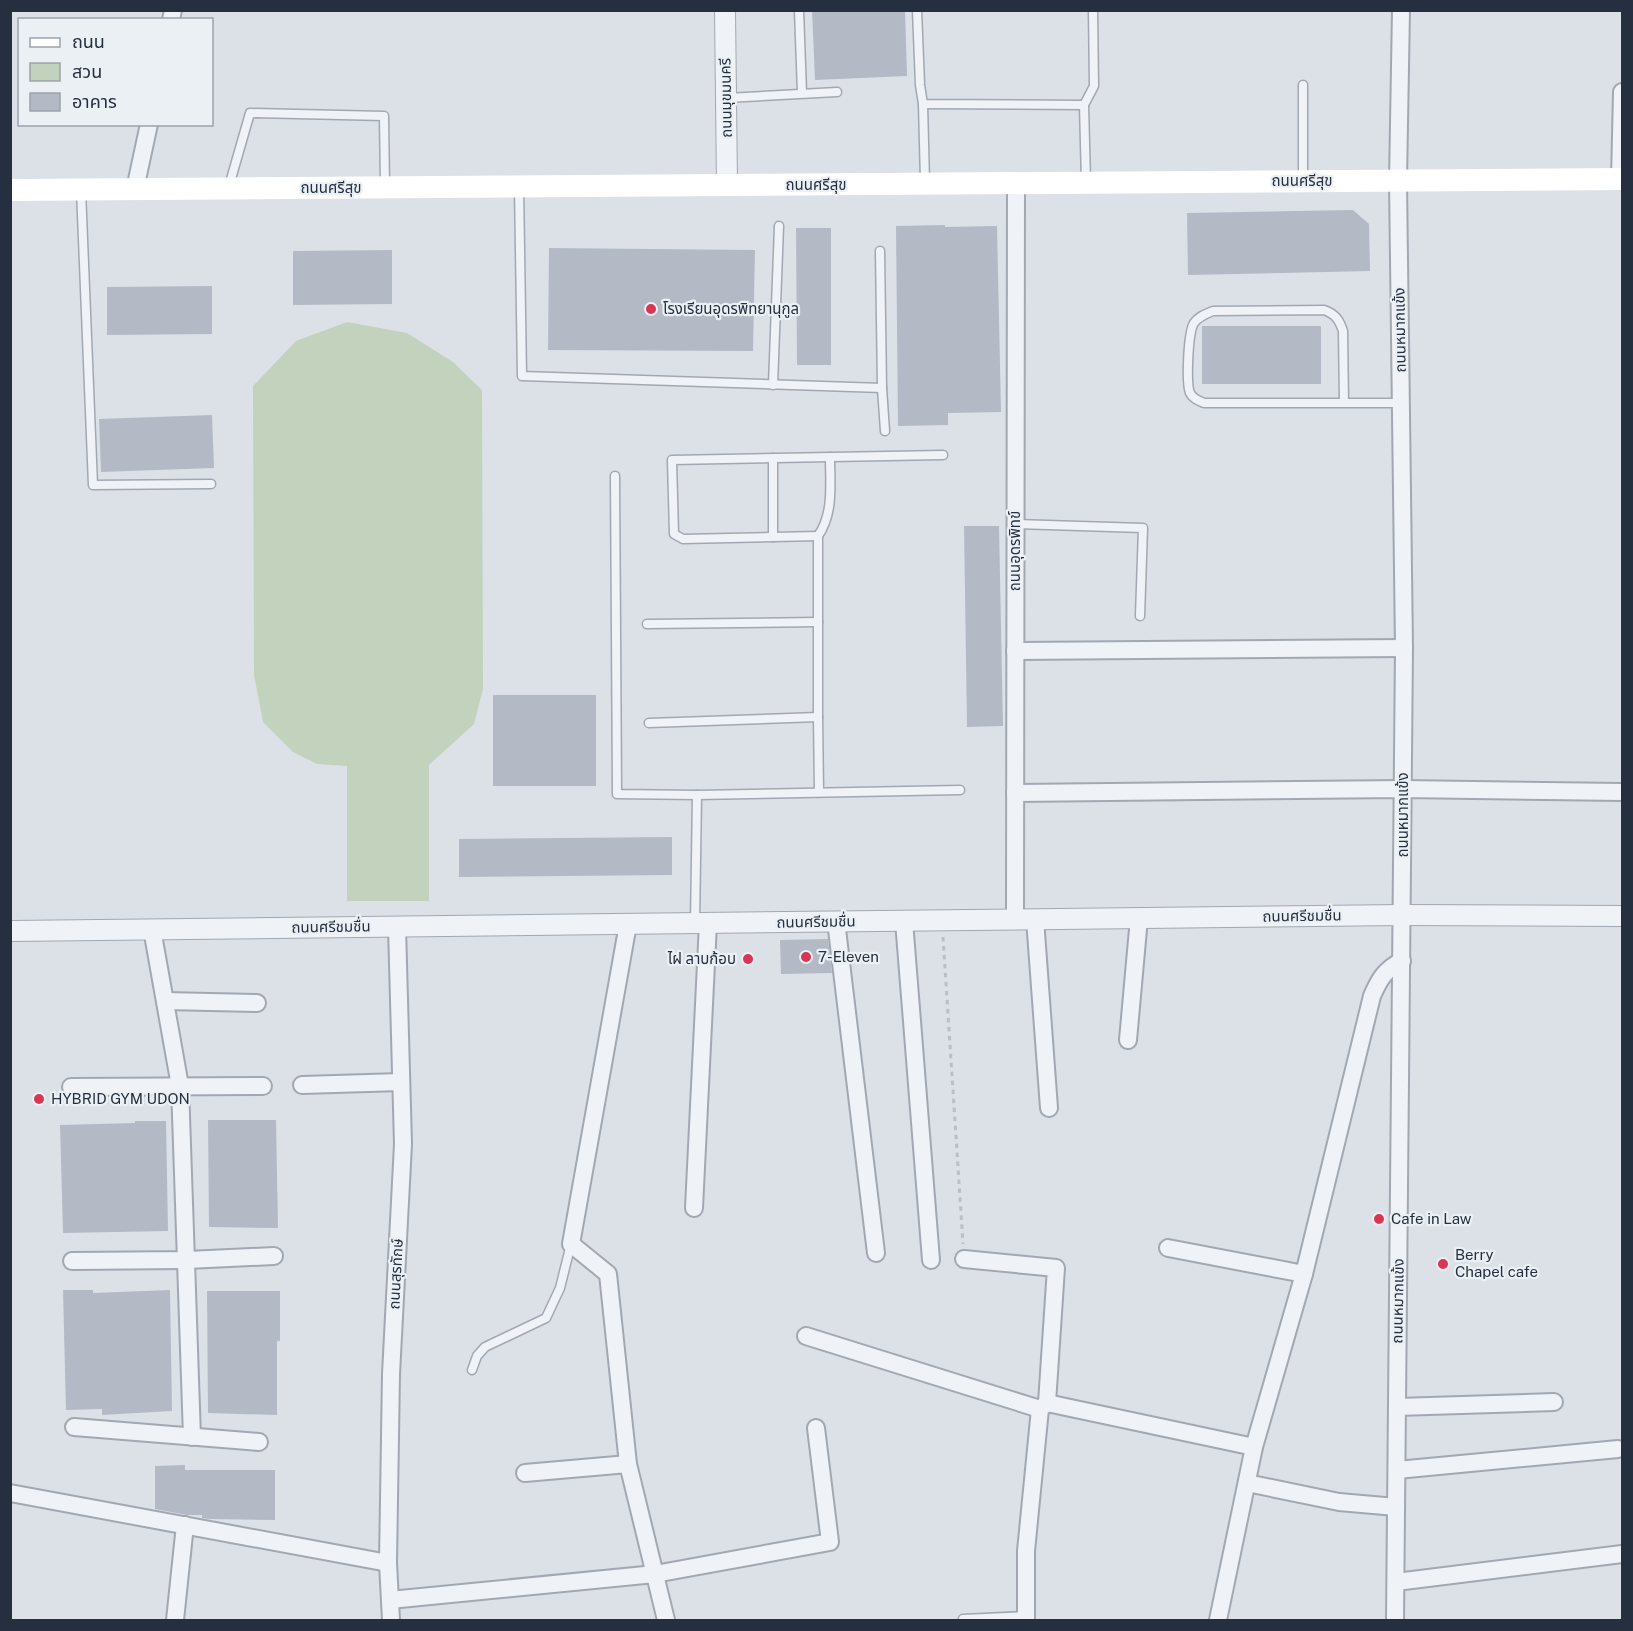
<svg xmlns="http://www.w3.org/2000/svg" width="1633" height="1631" font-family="'Public Sans','Noto Sans Thai',sans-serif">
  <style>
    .green { fill: #c3d2bc }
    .building { fill: #b3bac5 }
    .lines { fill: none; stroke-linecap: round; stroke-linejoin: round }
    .service-casing { stroke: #a1a8b2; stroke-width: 11 }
    .minor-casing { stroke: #a1a8b2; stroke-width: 20 }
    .tertiary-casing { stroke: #a1a8b2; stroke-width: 22 }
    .path { stroke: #babfc6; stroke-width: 3; stroke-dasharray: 4.5 4.5; stroke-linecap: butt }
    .service { stroke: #eff2f6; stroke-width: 8 }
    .minor { stroke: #eff2f6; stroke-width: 16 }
    .tertiary { stroke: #eff2f6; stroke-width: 20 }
    .secondary { stroke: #fff; stroke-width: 22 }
    .poi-dot { fill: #d93554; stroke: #ebf0f5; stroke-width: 2 }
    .labels { text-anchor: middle; stroke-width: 4.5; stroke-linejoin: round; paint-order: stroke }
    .street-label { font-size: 15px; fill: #252f3f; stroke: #ebf0f5 }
    .poi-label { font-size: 15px; fill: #252f3f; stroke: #ebf0f5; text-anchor: start }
  </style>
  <rect width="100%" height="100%" fill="#dce1e8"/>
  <polygon class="green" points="347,322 407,333 453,362 482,390 483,689 474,724 429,765 429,901 347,901 347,766 317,764 293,752 263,722 254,675 253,386 296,341"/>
  <g class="building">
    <polygon points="812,10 905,10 907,76 815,80"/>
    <polygon points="1353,210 1369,224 1370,271 1188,275 1187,213"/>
    <polygon points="945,225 945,227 997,226 1001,412 948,413 948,425 898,426 896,226"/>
    <polygon points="796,228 831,228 831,365 797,365"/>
    <polygon points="549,248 755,250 753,351 548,350"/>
    <polygon points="392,250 392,304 293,305 293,251"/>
    <polygon points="212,286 212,334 107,335 107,287"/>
    <rect x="1202" y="326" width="119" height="58"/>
    <polygon points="212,415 214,468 101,472 99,419"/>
    <polygon points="964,526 999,526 1003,726 967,727"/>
    <rect x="493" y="695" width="103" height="91"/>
    <polygon points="672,837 672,875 459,877 459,839"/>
    <polygon points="828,939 832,973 781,974 780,940"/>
    <polygon points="208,1120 276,1120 278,1228 209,1227"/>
    <polygon points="135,1121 166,1121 168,1231 63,1233 60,1125 135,1123"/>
    <polygon points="63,1290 93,1290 93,1293 170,1290 172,1411 102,1415 102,1409 66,1410"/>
    <polygon points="207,1291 280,1291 280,1341 277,1341 277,1415 208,1413"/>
    <polygon points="185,1465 185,1470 275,1470 275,1520 210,1519 202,1518 202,1515 187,1515 155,1509 155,1466"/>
  </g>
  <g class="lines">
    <defs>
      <g id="service">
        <polyline points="799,10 802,93"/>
        <polyline points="917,10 920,85 923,104 1084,105 1086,182"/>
        <polyline points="1303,85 1303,181"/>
        <polyline points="727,98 837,92"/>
        <polyline points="923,104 925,181"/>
        <polyline points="1084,105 1094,86 1093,10"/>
        <polyline points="229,186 250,113 384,116 385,186"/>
        <polyline points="519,187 522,376 882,388 880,251"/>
        <polyline points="81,190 93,485 211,484"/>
        <polyline points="773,385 779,226"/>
        <polyline points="882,388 885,431"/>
        <path d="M1344 403 1343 331C1339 319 1335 314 1324 310L1213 311C1206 314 1199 316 1194 323 1188 332 1186 383 1190 393 1193 399 1199 401 1204 403H1401"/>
        <polyline points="615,476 617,794 697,795 960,790"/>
        <polyline points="1015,524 1143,528 1140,616"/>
        <polyline points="818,536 683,539 674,534 672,460 943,455"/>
        <polyline points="773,537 773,458"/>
        <polyline points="647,624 818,622"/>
        <path d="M818 717V536C834 513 830 484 830 457"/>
        <polyline points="649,723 818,717 819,791"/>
        <polyline points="695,923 697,795"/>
        <polyline points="472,1370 477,1356 485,1347 546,1318 560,1288 571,1244"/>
        <polyline points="963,1619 1026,1616"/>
      </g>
      <g id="minor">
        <polyline points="171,20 173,10"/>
        <polyline points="1620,179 1622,92"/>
        <polyline points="135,189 149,124"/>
        <polyline points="1015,651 1404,648"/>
        <polyline points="1015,793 1403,789 1622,792"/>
        <polyline points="1015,919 1016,183"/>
        <polyline points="1035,919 1049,1108"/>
        <polyline points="836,921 876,1253"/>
        <polyline points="904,921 931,1260"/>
        <polyline points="628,924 571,1244 608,1274 628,1464 666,1620"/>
        <polyline points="152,929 180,1086 192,1437"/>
        <polyline points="165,1001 257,1003"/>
        <polyline points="1128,1040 1139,918"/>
        <polyline points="302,1085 401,1082"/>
        <polyline points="71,1087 263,1086"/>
        <polyline points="694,1208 708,923"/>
        <polyline points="1168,1248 1304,1274"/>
        <polyline points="964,1259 1056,1268 1047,1403"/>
        <polyline points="72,1261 187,1260 274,1256"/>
        <polyline points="806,1336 1040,1409"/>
        <polyline points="1397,1407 1554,1402"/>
        <polyline points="74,1427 259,1442"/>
        <polyline points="1397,1470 1618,1449"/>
        <polyline points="525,1473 628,1464"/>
        <polyline points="1247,1483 1339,1502 1396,1507"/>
        <polyline points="10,1493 388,1563"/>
        <polyline points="1396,1582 1622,1554"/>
        <polyline points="390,1600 655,1574 830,1542 816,1428"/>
        <polyline points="175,1620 185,1525"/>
        <polyline points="391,1620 388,1563 391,1374 403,1144 397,927"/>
        <polyline points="1026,1620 1026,1551 1040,1409 1047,1403 1254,1447"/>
        <path d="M1218 1620 1254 1447 1304 1274 1372 996C1379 980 1385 969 1402 961"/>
        <polyline points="1395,1620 1404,648 1398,181 1401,10"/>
      </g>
      <g id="tertiary">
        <polyline points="725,10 727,185"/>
        <polyline points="10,931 1402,915 1622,916"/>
      </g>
    </defs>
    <use href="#service" class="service-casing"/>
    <use href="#minor" class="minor-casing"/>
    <use href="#tertiary" class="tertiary-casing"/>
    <polyline class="path" points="943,937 963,1244"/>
    <use href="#service" class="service"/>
    <use href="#minor" class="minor"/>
    <use href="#tertiary" class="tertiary"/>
    <polyline class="secondary" points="10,190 1622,179"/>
  </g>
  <g class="poi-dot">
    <circle cx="651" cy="309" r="6"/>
    <circle cx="806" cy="957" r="6"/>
    <circle cx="748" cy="959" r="6"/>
    <circle cx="39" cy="1099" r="6"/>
    <circle cx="1379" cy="1219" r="6"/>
    <circle cx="1443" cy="1264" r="6"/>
  </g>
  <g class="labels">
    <g class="street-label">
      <text transform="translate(726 98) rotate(-91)" y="5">ถนนมุขมนครี</text>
      <text x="1302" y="186">ถนนศรีสุข</text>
      <text x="816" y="190">ถนนศรีสุข</text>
      <text x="331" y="193">ถนนศรีสุข</text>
      <text transform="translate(1400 330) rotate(-91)" y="5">ถนนหมากแข้ง</text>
      <text transform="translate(1015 551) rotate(-90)" y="5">ถนนอุดรพิทข์</text>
      <text transform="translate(1403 815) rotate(-90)" y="5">ถนนหมากแข้ง</text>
      <text transform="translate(1302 916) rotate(-1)" y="5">ถนนศรีชมชื่น</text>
      <text transform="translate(816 922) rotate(-1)" y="5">ถนนศรีชมชื่น</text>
      <text transform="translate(331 927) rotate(-1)" y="5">ถนนศรีชมชื่น</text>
      <text transform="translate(396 1274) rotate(-87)" y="5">ถนนสุรทักษ์</text>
      <text transform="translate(1398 1301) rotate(-89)" y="5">ถนนหมากแข้ง</text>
    </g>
    <g class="poi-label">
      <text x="663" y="314">โรงเรียนอุดรพิทยานุกูล</text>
      <text x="818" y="962">7-Eleven</text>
      <text x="736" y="964" text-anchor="end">ไฝ ลาบก้อบ</text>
      <text x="51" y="1104">HYBRID GYM UDON</text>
      <text x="1391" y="1224">Cafe in Law</text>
      <text x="1455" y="1260">Berry<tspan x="1455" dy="17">Chapel cafe</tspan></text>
    </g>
  </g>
  <rect width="1633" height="1631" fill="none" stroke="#252f3f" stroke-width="24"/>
  <rect x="18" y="18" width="195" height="108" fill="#ebf0f5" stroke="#9ca3ac" stroke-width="1.5"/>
  <rect x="30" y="38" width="30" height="9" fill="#ffffff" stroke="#9ca3ac" stroke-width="1.5"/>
  <text x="72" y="48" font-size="18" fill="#252f3f">ถนน</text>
  <rect x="30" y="63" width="30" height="18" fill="#c3d2bc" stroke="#9ca3ac" stroke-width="1.5"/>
  <text x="72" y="78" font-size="18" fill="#252f3f">สวน</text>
  <rect x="30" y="93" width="30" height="18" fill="#b3bac5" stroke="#9ca3ac" stroke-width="1.5"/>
  <text x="72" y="108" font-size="18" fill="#252f3f">อาคาร</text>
</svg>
